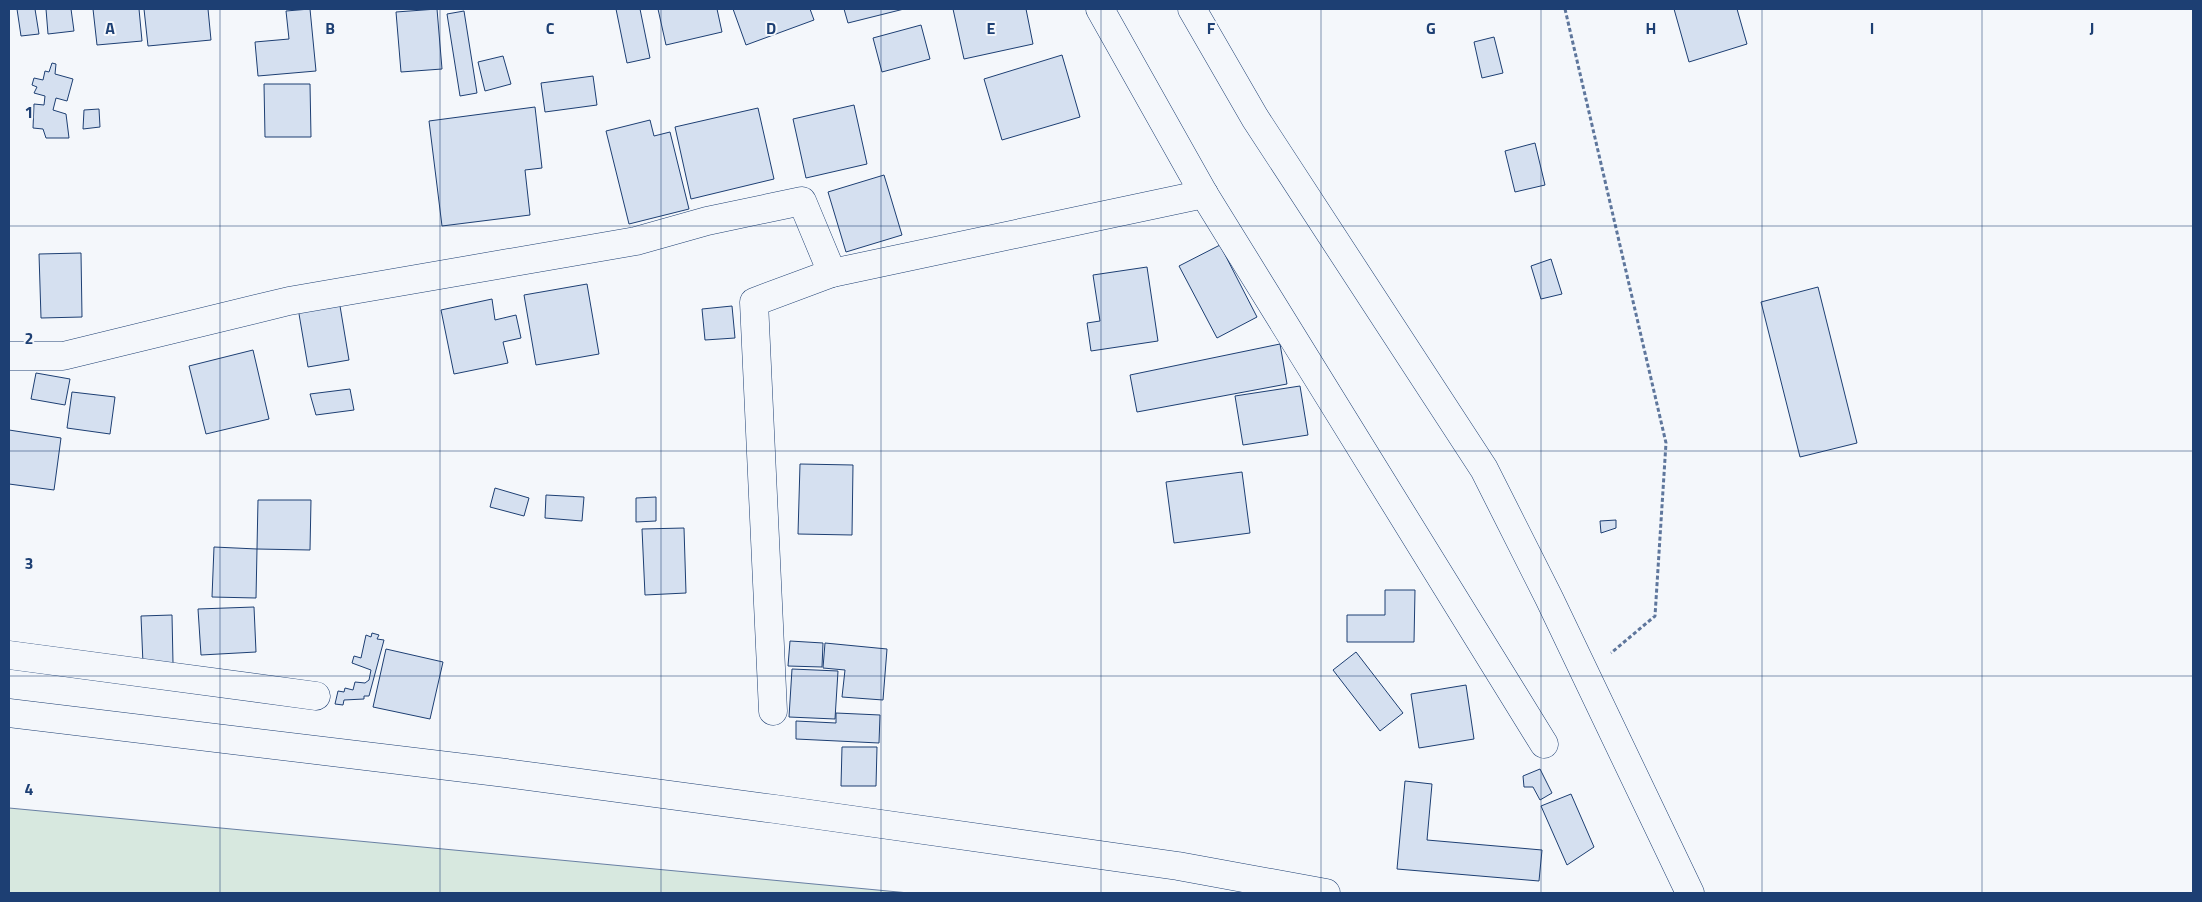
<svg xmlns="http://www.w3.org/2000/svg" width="2202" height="902" font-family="'Titillium Web',sans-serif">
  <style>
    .green { fill: #d7e8df; stroke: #687fa3 }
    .building { fill: #d5e0f0; stroke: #1d3f73 }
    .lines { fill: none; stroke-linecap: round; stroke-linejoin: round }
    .minor-casing { stroke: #1d3f73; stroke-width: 29 }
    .path { stroke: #5e769c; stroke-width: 3; stroke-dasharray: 4 2.5; stroke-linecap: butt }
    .minor { stroke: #f4f7fb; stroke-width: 28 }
    .grid { fill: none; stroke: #1d3f73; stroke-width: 1; stroke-opacity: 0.55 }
    .grid-label { font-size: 16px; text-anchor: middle; font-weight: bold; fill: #1d3f73; stroke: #f4f7fb; stroke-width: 4; stroke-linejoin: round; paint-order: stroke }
  </style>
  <rect width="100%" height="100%" fill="#f4f7fb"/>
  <polygon class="green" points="9,808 909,893 9,893"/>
  <g class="building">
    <polygon points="17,9 35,9 39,34 21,36"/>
    <polygon points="46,9 71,9 74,31 48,34"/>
    <polygon points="93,9 139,9 142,41 97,45"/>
    <polygon points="144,9 208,9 211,40 148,46"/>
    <polygon points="310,9 316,71 258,76 255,42 289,39 286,11"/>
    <polygon points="437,9 442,69 401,72 396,12"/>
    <polygon points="616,9 640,9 650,58 627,63"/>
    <polygon points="658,9 717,9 722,32 666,45"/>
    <polygon points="733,9 810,9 814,20 746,45"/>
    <polygon points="844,9 904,9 848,23"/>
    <polygon points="953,9 1026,9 1033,44 964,59"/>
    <polygon points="1674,9 1737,9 1747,44 1689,62"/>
    <polygon points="464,11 477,93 460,96 447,14"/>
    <polygon points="921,25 930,59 882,72 873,38"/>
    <polygon points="1494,37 1503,73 1482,78 1474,42"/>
    <polygon points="1062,55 1080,117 1002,140 984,79"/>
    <polygon points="503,56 511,84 485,91 478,62"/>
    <polygon points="52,63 56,64 55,74 73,79 67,101 56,98 53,110 66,114 69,138 46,138 43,129 33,128 34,104 44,105 45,96 34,93 37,87 32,85 34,78 43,80 45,71 49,72"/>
    <polygon points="593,76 597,105 545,112 541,83"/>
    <polygon points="264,84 310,84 311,137 265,137"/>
    <polygon points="854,105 867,164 806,178 793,119"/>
    <polygon points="535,107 542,168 525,170 530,215 442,226 429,121"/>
    <polygon points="758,108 774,179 691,199 675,127"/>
    <polygon points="99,109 100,127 83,129 84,110"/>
    <polygon points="650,120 654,136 670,132 689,209 629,224 606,131"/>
    <polygon points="1535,143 1545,185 1515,192 1505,151"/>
    <polygon points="884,175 902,235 846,252 828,192"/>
    <polygon points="1220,245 1257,317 1217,338 1179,266"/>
    <polygon points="81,253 82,317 41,318 39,254"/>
    <polygon points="1551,259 1562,294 1541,299 1531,266"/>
    <polygon points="1147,267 1158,341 1091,351 1087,323 1100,321 1093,275"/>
    <polygon points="587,284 599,354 536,365 524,295"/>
    <polygon points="1818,287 1857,443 1800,457 1761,302"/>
    <polygon points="492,299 495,320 516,315 521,338 503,342 508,363 454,374 441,310"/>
    <polygon points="339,300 349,360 308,367 298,308"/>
    <polygon points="732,306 735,338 705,340 702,309"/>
    <polygon points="1280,344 1287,384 1137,412 1130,375"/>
    <polygon points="253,350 269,419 206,434 189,366"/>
    <polygon points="36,373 70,379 65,405 31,399"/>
    <polygon points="1300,386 1308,435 1243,445 1235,396"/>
    <polygon points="350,389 354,410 316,415 310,394"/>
    <polygon points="72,392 115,397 110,434 67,428"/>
    <polygon points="9,430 61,438 54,490 9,484"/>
    <polygon points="800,464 853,465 852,535 798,534"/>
    <polygon points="1242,472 1250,533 1174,543 1166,482"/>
    <polygon points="495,488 529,498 524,516 490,507"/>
    <polygon points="546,495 584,497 582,521 545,518"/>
    <polygon points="656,497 656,521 636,522 636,498"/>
    <polygon points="258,500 311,500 310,550 257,549"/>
    <polygon points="1616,520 1616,528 1601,533 1600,521"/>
    <polygon points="684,528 686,593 645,595 642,529"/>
    <polygon points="214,547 257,549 256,598 212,597"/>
    <polygon points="1385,590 1415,590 1414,642 1347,642 1347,615 1385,615"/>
    <polygon points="254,607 256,652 201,655 198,609"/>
    <polygon points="172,615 173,663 143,664 141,616"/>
    <polygon points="372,633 379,635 377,639 384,640 369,696 364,696 364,699 344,700 343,705 335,704 338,691 344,692 345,688 353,690 355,682 365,683 369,680 371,670 352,663 354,656 361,658 366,635 371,637"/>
    <polygon points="790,641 823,643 822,667 788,666"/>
    <polygon points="825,643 887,649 883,700 842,697 845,670 823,668"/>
    <polygon points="386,649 443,662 430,719 373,707"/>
    <polygon points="1356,652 1403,713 1380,731 1333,670"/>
    <polygon points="792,669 838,671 835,719 789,717"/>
    <polygon points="1466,685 1474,739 1419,748 1411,694"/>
    <polygon points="836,713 880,715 879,743 796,739 796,721 836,723"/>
    <polygon points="842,747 877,747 876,786 841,786"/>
    <polygon points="1540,769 1552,793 1540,800 1533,787 1524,787 1523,776"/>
    <polygon points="1405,781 1432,784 1427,840 1542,850 1539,881 1397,869"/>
    <polygon points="1571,794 1594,847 1567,865 1541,806"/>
  </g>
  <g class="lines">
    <defs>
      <g id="minor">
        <polyline points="1100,9 1204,194 1544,744"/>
        <polyline points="1192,9 1255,118 1484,469 1549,598 1690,893"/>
        <polyline points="9,356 63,356 289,301 636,241 707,221 802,201 832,273 1204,194"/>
        <polyline points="9,655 316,696"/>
        <polyline points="773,711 754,302 832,273"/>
        <polyline points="9,713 506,773 775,809 1178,866 1326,893"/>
      </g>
    </defs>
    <use href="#minor" class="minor-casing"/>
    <polyline class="path" points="1565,9 1666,443 1655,616 1611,653"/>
    <use href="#minor" class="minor"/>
  </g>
  <path class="grid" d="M220 9V893M440 9V893M661 9V893M881 9V893M1101 9V893M1321 9V893M1541 9V893M1762 9V893M1982 9V893M9 226H2193M9 451H2193M9 676H2193"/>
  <g class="grid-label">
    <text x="110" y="34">A</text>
    <text x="330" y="34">B</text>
    <text x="550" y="34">C</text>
    <text x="771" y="34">D</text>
    <text x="991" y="34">E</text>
    <text x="1211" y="34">F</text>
    <text x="1431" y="34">G</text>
    <text x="1651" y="34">H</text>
    <text x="1872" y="34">I</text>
    <text x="2092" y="34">J</text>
    <text x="29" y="118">1</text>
    <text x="29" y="344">2</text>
    <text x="29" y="569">3</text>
    <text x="29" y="795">4</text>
  </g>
  <rect width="2202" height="902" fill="none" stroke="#1d3f73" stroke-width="20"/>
</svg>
